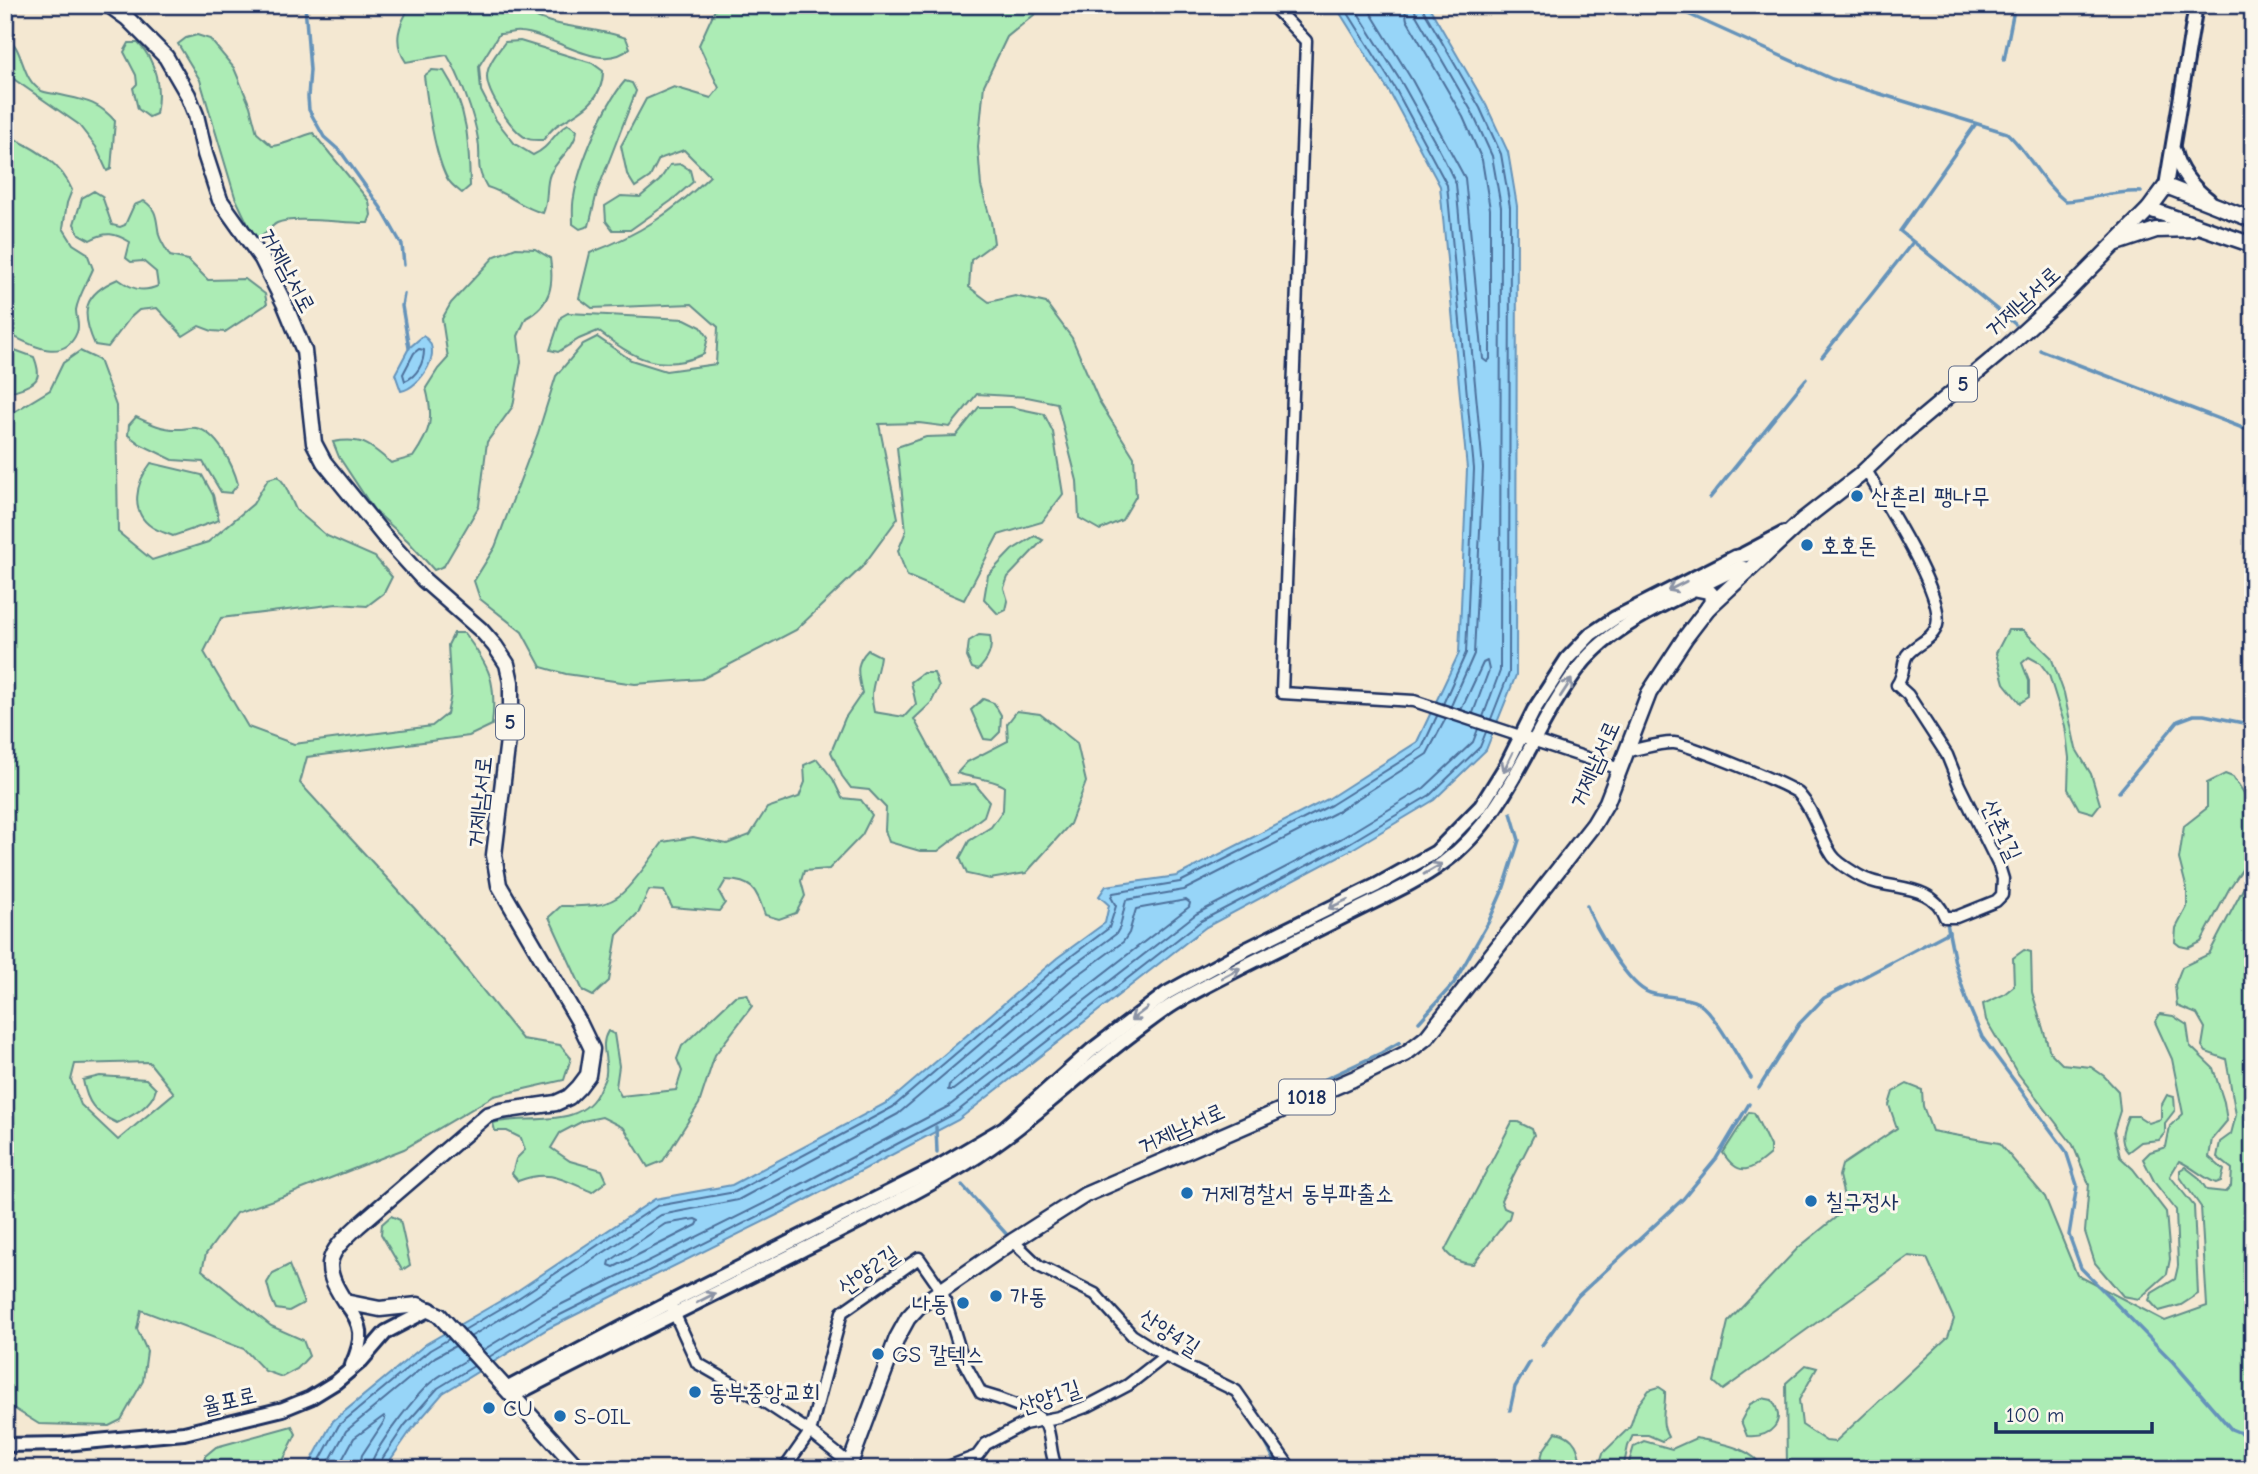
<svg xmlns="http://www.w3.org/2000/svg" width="2258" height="1474" font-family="'Comic Neue','Poor Story',sans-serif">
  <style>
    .green { fill: #acecb5; stroke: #648e8a; stroke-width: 2; fill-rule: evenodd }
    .water { fill: #97d5f8; stroke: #6593ba; stroke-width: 2 }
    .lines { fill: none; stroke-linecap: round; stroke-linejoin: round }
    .shore { stroke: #4d719c; stroke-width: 2 }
    .stream { stroke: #6593ba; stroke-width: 3.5 }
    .minor-casing { stroke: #1b2f5e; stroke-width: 15 }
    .tertiary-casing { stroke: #1b2f5e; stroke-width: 18 }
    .secondary-casing { stroke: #1b2f5e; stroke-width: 18 }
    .primary-casing { stroke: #1b2f5e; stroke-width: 19 }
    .minor { stroke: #fbf7ec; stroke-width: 10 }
    .tertiary { stroke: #fbf7ec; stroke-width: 12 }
    .secondary { stroke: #fbf7ec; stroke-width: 12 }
    .primary { stroke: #fbf7ec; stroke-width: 14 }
    .oneway { stroke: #8b93a5 }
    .poi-dot { fill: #1f6fb2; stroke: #fbf7ec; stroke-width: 2.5 }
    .labels { text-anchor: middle; stroke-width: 6; stroke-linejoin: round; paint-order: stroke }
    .shield { fill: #fbf7ec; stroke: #5e6b89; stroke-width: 2 }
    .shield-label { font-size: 21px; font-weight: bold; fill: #1b2f5e }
    .street-label { font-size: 23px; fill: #1b2f5e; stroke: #fbf7ec }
    .poi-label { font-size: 23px; fill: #1b2f5e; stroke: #fbf7ec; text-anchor: start }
  </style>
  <rect width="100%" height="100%" fill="#f4e8d2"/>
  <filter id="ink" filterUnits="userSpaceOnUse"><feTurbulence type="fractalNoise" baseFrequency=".0143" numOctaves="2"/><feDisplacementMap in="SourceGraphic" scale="14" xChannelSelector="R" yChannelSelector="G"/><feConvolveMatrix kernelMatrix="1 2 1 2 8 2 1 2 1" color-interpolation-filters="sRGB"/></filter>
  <g filter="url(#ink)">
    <g class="green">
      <path d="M411 5H518C546 31 593 25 626 38L630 48C601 75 554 34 521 32 514 31 506 34 499 34L479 66 481 91 496 120 515 144 533 155C551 147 553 133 568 124L577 130C575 148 558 158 550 174 545 186 549 200 543 213 522 208 508 193 487 187 474 165 482 161 478 139 474 114 460 76 447 55L406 62C392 42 399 24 411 5Z"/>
      <path d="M717 5H1046L1007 37 984 85 978 147 981 186 991 221 994 243 971 260 969 287 989 302 1015 296 1046 303 1072 338 1099 401 1134 457 1136 496 1122 520 1100 530 1079 518 1077 481 1057 403 1027 397 977 394 950 427 919 423 879 424 898 518 862 567 796 630 702 679 635 684 566 674 541 667 522 632 480 599 474 581 495 547 538 433 556 376 583 344 597 337 631 360 666 371 716 364 718 327 692 304 592 308 579 298 590 253C640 234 672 213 710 176L684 150 659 159 650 177 635 187 627 174 621 146 646 99 674 87 711 98 719 88 699 45Z"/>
      <path d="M5 35C25 49 20 77 40 90 44 93 50 93 56 94 82 100 97 100 115 121L111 169 107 171 96 147 78 124 5 73Z"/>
      <path d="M197 35 210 39 234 68 250 106 257 133 272 146C286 145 298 137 313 133L369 201 371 215 368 223C347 224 294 215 277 223 271 226 265 234 260 238L254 237 235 197 200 80 178 44 186 38Z"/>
      <path d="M520 41 592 63 603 71C603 100 582 111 559 124 553 127 548 134 543 140 538 140 531 141 526 138 512 130 487 94 487 77 487 64 498 52 505 42Z"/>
      <path d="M129 43H138C157 61 161 89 156 114L149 117 138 109 133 88 137 84 136 75 124 52Z"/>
      <path d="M432 70 444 71C468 107 469 144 470 186L462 193C457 189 450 184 447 178 434 153 428 105 424 76Z"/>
      <path d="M625 81 632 83 636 91 597 192 589 226 580 229 573 224C573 215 572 205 574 197 579 165 604 105 625 81Z"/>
      <path d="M15 139C39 151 61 164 72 190L67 203 63 228 73 244 87 253 93 269C88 281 78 297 76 310 76 318 80 325 77 332 64 366 27 343 5 332V142Z"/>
      <polygon points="681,164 690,170 693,182 671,201 630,230 613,230 606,221 605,206 621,196 640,197 659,181 670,165"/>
      <path d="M94 191 102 196 112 225 120 227 125 225 134 205 144 201C158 210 156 220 159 235 161 242 166 249 170 256L188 260 208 280 245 279 265 294 267 304 225 332 212 331 199 326 183 336 157 308 139 310 130 318 108 347 95 345C80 312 83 294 118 279 132 289 142 293 158 286L156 272 143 261 131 262 126 258 130 242C115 233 106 231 90 240L79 234 74 224 82 198Z"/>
      <path d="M516 248 535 249 550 258C554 284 551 305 526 318L518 336 521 362 513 406 487 442 479 506 444 566 434 570 408 541 374 510 339 457 333 442C362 437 369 444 391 463L413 457C431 431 434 418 426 388L438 369 448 358 442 319 451 303 495 256Z"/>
      <path d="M568 313 685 319 701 327 708 337 704 354C659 374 634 358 598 331L579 339 558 352 550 350 561 317Z"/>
      <path d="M12 349 34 357C44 382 35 383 13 391L5 386V352Z"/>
      <path d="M80 351 99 360 116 406 118 532 152 560 208 542 253 504 268 479 278 476 285 485 296 510 327 536 375 557 392 577 384 593 367 606 337 604 221 618 204 652 248 727 294 744 432 726 447 714 451 695 448 645 454 633H464C490 667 497 681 492 725L469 736 307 757 300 783 437 933 522 1039 560 1045 571 1058 564 1080 494 1096 404 1149 290 1194 236 1213 206 1254 202 1270 271 1326 303 1340 309 1356 297 1369 282 1377 265 1371 244 1349 141 1310 137 1329 147 1351 143 1381 121 1420 109 1426 39 1424 5 1403V415L7 416 50 390 63 363ZM149 1062 174 1093 118 1140 81 1105 71 1080 75 1064Z"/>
      <polygon points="979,407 1011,407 1044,414 1053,432 1063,494 1042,522 998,535 964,600 907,576 898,551 906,531 897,447 926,437 956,436"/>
      <path d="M136 417C149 423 164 430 179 429 184 429 191 427 196 428 217 432 233 465 238 484L231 493 221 492 203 462 173 460 140 444 128 435 129 425Z"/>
      <path d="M151 463 202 475 213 495 219 520 173 536C166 533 158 531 152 527 129 512 136 482 151 463Z"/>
      <polygon points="1035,536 1043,540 1008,577 1004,588 1008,601 1006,610 998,614 984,599 988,575 1012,550"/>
      <polygon points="2008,630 2023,630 2051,657 2064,693 2076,749 2091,774 2100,804 2093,813 2079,809 2068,789 2069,758 2065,726 2049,675 2040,663 2029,657 2022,663 2029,681 2029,697 2020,703 2004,683 1996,653"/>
      <path d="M979 635 990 636C993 650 988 660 978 670L972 668 967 657 969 641Z"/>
      <path d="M868 650 880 656C877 680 868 687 874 712L904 717 916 704 911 682 923 673H934L939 687 931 703 914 719 950 785 975 784 989 801 984 816 938 851H920L889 842 885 830 886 808 869 790 851 788 842 776 831 752 845 718 862 693C858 675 854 664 868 650Z"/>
      <polygon points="983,699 994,703 1001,715 1000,732 992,740 984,739 971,710"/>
      <path d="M1017 711 1040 714 1077 743 1086 782 1070 824 1026 873 990 879 967 874 960 858 969 841 991 827 1003 810 1004 786C988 777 973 779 957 773L967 762 1008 741 1007 724Z"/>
      <path d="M817 759 833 779 842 798 861 800 872 815 862 835 829 869 804 871 801 881 805 896 796 913 779 919 765 915C756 890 754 881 726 880L719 892 725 903 719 911 672 907 664 891 649 890 639 912 617 935 609 981 593 996 583 991 549 917 561 906C578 906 601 908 616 898 629 891 653 856 663 842L693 837 727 844 750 835 767 808 799 797 805 782 804 765Z"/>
      <polygon points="2225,774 2233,777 2253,808 2253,853 2229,889 2201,942 2189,948 2180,946 2175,942 2176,928 2187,907 2187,890 2179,859 2184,826 2207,808 2207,783"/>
      <polygon points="2253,880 2253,1469 1787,1469 1786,1383 1806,1365 1817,1368 1799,1400 1802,1425 1826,1441 1835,1442 1948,1337 1954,1319 1927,1258 1909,1256 1723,1390 1714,1382 1728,1322 1798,1248 1835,1218 1846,1205 1839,1176 1842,1165 1897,1128 1889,1105 1893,1092 1907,1084 1922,1090 1923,1106 1932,1131 1999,1143 2045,1197 2077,1275 2165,1321 2207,1306 2201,1207 2180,1177 2180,1170 2185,1167 2198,1177 2207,1190 2225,1192 2231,1186 2232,1169 2217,1157 2220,1142 2231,1134 2236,1115 2226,1059 2206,1052 2202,1046 2205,1028 2197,1014 2177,1006 2175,985 2182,967 2209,954 2244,887"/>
      <polygon points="2024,950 2031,952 2032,992 2050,1052 2062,1064 2091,1067 2104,1076 2118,1091 2120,1111 2114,1130 2120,1157 2133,1169 2166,1212 2170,1259 2167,1274 2139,1299 2123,1296 2095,1263 2085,1232 2089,1184 2073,1145 2016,1071 1986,1020 1983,1004 2003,995 2014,986 2013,958"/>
      <path d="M747 994 752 1006 715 1055 699 1104 663 1161 648 1167 624 1128 602 1117 583 1121 560 1133 551 1148 570 1161 602 1170 607 1181 592 1192C562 1179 549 1169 518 1181L512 1174 516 1159 525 1150 521 1138 507 1131H495L493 1123C528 1114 583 1131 600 1088 602 1084 606 1078 606 1073 608 1057 599 1046 608 1031L614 1034 619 1066 616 1087 621 1096 676 1090 682 1071 677 1059 682 1046 735 996Z"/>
      <path d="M2160 1014 2173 1016 2187 1025 2190 1046 2213 1068 2224 1102 2227 1121 2212 1139 2209 1157 2224 1170 2221 1181 2216 1183C2202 1177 2194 1168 2179 1161L2170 1176 2194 1206 2198 1294 2181 1305 2159 1311 2149 1300 2152 1293 2175 1279 2178 1266 2176 1210 2155 1183 2143 1159 2150 1152 2166 1147 2170 1126 2183 1114 2172 1059 2155 1022Z"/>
      <path d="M100 1076 146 1079 156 1089C152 1106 132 1116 117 1123 95 1113 87 1103 83 1080Z"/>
      <path d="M2167 1095 2174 1097 2175 1110 2165 1123V1133L2159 1140 2141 1142 2128 1152C2118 1141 2123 1128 2128 1116H2138L2149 1123 2161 1119V1106Z"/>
      <path d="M1749 1112 1754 1113 1770 1146V1154C1751 1170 1740 1179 1723 1153Z"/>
      <path d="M1512 1122H1518L1532 1129 1534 1135 1501 1200 1504 1208 1511 1211 1509 1218 1473 1264C1463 1264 1450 1259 1445 1250Z"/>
      <polygon points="391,1216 400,1220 410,1265 402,1270 381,1234 382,1224"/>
      <polygon points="289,1265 304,1303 289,1311 276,1309 271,1298 267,1283 273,1273"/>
      <path d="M1659 1387 1665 1391C1666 1407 1659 1421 1668 1437L1662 1441 1648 1435H1633L1628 1446 1623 1469H1598L1603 1453 1630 1427 1637 1406 1649 1390Z"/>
      <path d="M1762 1398 1772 1400C1787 1422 1771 1438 1747 1436L1741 1421 1750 1404Z"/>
      <polygon points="292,1426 296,1434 279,1469 204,1469 205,1456 216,1447"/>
      <path d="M1556 1432C1577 1436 1579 1451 1582 1469H1538L1543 1451Z"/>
      <path d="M1696 1438C1718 1443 1753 1447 1763 1469H1627L1634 1446 1644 1441 1672 1449Z"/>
    </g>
    <g class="water">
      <polygon points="1335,5 1428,5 1486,105 1508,152 1517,206 1516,675 1486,750 1434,800 1349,851 1206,927 958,1120 787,1210 549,1328 443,1393 411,1430 384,1469 307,1469 333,1421 426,1344 514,1293 655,1199 732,1185 890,1101 1057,958 1105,923 1109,905 1099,896 1106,886 1177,876 1328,799 1417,742 1459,653 1467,469 1440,186 1390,93"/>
      <path d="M423 336C446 349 420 388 401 391L395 374 409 348Z"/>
    </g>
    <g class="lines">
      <g class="shore">
        <polyline points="1343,5 1396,90 1447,185 1474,469 1466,653 1443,704"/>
        <polyline points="1353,5 1403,85 1441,153 1456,184 1483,468 1474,654 1451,706"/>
        <polyline points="1366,5 1412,80 1465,178 1483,359 1487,362 1490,359 1490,209 1482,160 1463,117 1407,20 1404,5"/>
        <polyline points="1414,5 1416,15 1472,112 1492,156 1501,207 1500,671 1483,717"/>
        <polyline points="1423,5 1424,11 1480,108 1501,154 1510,207 1509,673 1491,719"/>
        <path d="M419 349 424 350C424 363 417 376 405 381L403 374 414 353Z"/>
        <polyline points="1461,710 1483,663 1487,661 1489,670 1473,713"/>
        <polygon points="1186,900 1190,903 1189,907 953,1090 948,1090 949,1085 1074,978 1123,942 1129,933 1136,909"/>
        <polygon points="695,1219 699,1221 697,1225 614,1267 609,1265 610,1261 665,1224"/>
        <polyline points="464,1330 517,1299 657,1206 735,1192 893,1107 1062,963 1109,928 1116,906 1111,897 1113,893 1180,882 1331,805 1422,748 1437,716"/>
        <polyline points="470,1337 522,1306 661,1215 738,1200 898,1114 1067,970 1116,934 1120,927 1126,900 1184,890 1335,813 1427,754 1446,718"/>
        <polyline points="483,1350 542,1314 779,1196 949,1106 1196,914 1342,838 1424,788 1473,742 1478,729"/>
        <polyline points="489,1357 546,1322 783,1204 954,1114 1201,921 1346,845 1430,795 1480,747 1486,732"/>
        <polyline points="315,1469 339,1425 430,1350 449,1339"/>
        <polyline points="325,1469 346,1431 435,1357 455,1346"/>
        <polyline points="337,1469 354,1438 384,1416 385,1420 362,1455 359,1469"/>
        <path d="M370 1469C371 1451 419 1391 434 1380 445 1372 457 1366 468 1359"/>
        <polyline points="379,1469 380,1462 405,1425 438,1388 474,1366"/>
      </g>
      <g class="stream">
        <polyline points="305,5 310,70 308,97 309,110 324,137 341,152 381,208 402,245 404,265"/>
        <path d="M1668 5 1832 79 2007 133C2029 153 2041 182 2065 201 2091 200 2115 190 2141 192"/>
        <polyline points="2004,60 2015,5"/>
        <polyline points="1975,125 1900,231 2015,324"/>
        <polyline points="404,294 402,306 409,348"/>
        <polyline points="2040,350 2253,432"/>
        <polyline points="1822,357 1913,242"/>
        <polyline points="1710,498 1806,379"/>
        <polyline points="2119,792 2178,721 2194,715 2204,715 2253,725"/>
        <path d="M1587 906C1595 927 1628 986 1650 993 1665 998 1684 995 1698 1003 1715 1013 1739 1060 1751 1078"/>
        <polyline points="1946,918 1955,963 1966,999 1982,1037 2066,1151 2077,1185 2069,1235 2081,1268 2173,1362 2231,1429 2253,1438"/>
        <polyline points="1419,1022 1454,983 1488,923 1504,887 1519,840 1511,813"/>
        <polyline points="1306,1088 1381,1053 1400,1042"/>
        <polyline points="1759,1088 1799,1024 1824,998 1949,932"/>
        <polyline points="936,1127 937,1152"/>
        <polyline points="962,1185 1009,1237"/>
        <polyline points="1542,1345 1578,1296 1683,1199 1716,1159 1749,1104"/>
        <polyline points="1510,1410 1515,1387 1530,1362"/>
        <polyline points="1265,1442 1279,1469"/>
      </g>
      <defs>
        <g id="minor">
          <polyline points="1272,5 1306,41 1282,693 1414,701 1620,769"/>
          <path d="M1627 751C1641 749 1660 742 1674 743 1687 744 1792 786 1799 794 1815 812 1819 836 1832 855 1837 863 1850 870 1858 875 1885 892 1932 880 1945 917H1956L1996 901 2002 895 2003 879 1999 866 1959 785 1947 755 1908 695 1897 685C1905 674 1902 663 1907 655 1916 643 1933 640 1937 625 1945 594 1883 500 1866 470"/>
          <polyline points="1013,1241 1039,1266 1095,1294 1132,1335 1165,1356 1236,1391 1291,1469"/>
          <polyline points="672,1308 697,1363 763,1401 810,1432 850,1464"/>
          <path d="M784 1469 810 1432 842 1312 919 1258 942 1291 963 1360 981 1393C996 1397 1039 1411 1046 1425 1052 1438 1049 1453 1057 1469"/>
          <polyline points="943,1469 977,1456 986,1444 1024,1424 1059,1417 1088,1406 1128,1385 1165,1356"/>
        </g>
        <g id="tertiary">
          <polyline points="1744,554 1784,533"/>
          <path d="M345 1302C364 1326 364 1338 352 1365"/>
          <polyline points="508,1388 669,1303 933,1170 1004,1128 1092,1050 1167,993 1241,952 1377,885 1436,852 1481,806 1507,764 1534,710 1567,659 1591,634 1615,618 1735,557 1751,554 1762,557"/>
          <path d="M514 1395C608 1346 703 1300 798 1252 854 1224 911 1196 965 1164 1025 1128 1076 1076 1132 1034 1146 1024 1160 1012 1175 1003 1234 969 1296 941 1357 910 1385 896 1417 882 1443 863 1511 813 1530 730 1580 666 1616 620 1689 593 1740 567L1748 569"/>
          <polyline points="5,1445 64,1444 184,1433 283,1409 310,1398 336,1382 361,1361 386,1332 430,1309"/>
        </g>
        <g id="secondary">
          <path d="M2174 151C2179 172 2192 187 2209 200"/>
          <polyline points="2166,186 2196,5"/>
        </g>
        <g id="primary">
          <path d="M109 5 127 18 166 57 188 95 196 115 205 154 220 200 262 259 285 305 304 351 314 443 324 462 384 536 424 580 481 630 495 646 507 664 511 682V715L494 855 499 885 579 1022 592 1049 588 1075 579 1087 569 1097 556 1103 501 1111 487 1115 358 1226C326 1255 321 1265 345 1302L380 1309 418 1305 439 1315 579 1469"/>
          <polyline points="2149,209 2253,245"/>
          <polyline points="2117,243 2156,230 2192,229"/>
          <polyline points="1698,589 1708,591 1711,594 1712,602 1708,608"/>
          <polyline points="848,1469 897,1338 908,1318 919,1306 1013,1241 1085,1195 1353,1079 1405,1054 1427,1037 1594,824 1607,802 1649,693 1685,638 1708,608 1804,519 1859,476 1903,434 2007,347 2066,293 2149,209 2166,186 2253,220"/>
        </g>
      </defs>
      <use href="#minor" class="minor-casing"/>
      <use href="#tertiary" class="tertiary-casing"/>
      <use href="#secondary" class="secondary-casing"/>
      <use href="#primary" class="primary-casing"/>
      <use href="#minor" class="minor"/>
      <use href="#tertiary" class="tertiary"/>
      <use href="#secondary" class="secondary"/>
      <use href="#primary" class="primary"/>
    </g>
    <defs><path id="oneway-shaft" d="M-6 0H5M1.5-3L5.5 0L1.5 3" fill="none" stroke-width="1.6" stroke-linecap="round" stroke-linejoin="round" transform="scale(1.75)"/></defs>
    <g class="oneway">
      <use href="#oneway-shaft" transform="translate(1677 586) rotate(153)"/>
      <use href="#oneway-shaft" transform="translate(1566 688) rotate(-57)"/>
      <use href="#oneway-shaft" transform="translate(1508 762) rotate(116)"/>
      <use href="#oneway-shaft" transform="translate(1433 869) rotate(-30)"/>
      <use href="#oneway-shaft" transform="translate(1338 904) rotate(154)"/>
      <use href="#oneway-shaft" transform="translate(1231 973) rotate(-28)"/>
      <use href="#oneway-shaft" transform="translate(1139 1014) rotate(143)"/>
      <use href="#oneway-shaft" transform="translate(706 1298) rotate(-27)"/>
    </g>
  </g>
  <g class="poi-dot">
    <circle cx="1857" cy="496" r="7"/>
    <circle cx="1807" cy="545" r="7"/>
    <circle cx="1187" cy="1193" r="7"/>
    <circle cx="1811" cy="1201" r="7"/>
    <circle cx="996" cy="1296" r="7"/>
    <circle cx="963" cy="1303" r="7"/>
    <circle cx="878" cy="1354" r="7"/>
    <circle cx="695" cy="1392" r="7"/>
    <circle cx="489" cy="1408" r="7"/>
    <circle cx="560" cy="1416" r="7"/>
  </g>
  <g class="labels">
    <g class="shield">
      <rect x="1949" y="366.5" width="28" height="35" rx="5"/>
      <rect x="496" y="704.5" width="28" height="35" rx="5"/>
      <rect x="1279" y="1079.5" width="56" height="35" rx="5"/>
    </g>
    <g class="shield-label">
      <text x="1963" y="391">5</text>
      <text x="510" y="729">5</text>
      <text x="1307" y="1104">1018</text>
    </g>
    <g class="street-label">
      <text transform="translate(288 270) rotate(62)" y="8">거제남서로</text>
      <text transform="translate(2022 301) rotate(-42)" y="8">거제남서로</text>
      <text transform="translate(1594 764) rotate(-66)" y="8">거제남서로</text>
      <text transform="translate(479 802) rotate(-84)" y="8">거제남서로</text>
      <text transform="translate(2002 830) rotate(65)" y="8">산촌1길</text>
      <text transform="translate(1181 1128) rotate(-24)" y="8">거제남서로</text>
      <text transform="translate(868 1270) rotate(-35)" y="8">산양2길</text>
      <text transform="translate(1170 1332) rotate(32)" y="8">산양4길</text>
      <text transform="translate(1049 1397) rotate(-19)" y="8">산양1길</text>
      <text transform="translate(229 1400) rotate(-13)" y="8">율포로</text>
    </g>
    <g class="poi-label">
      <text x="1871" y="504">산촌리 팽나무</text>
      <text x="1821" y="553">호호돈</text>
      <text x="1201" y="1201">거제경찰서 동부파출소</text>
      <text x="1825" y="1209">칠구정사</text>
      <text x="1010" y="1304">가동</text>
      <text x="949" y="1311" text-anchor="end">나동</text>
      <text x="892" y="1362">GS 칼텍스</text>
      <text x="709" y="1400">동부중앙교회</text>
      <text x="503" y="1416">CU</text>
      <text x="574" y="1424">S-OIL</text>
    </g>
  </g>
  <rect width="2258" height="1474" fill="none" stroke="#fbf7ec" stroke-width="28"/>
  <rect x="14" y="14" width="2230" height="1446" fill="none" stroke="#1b2f5e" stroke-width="2.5" filter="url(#ink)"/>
  <path d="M1996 1422v10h156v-10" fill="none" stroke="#1b2f5e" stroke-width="3.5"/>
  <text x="2006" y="1422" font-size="21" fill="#1b2f5e" stroke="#fbf7ec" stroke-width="5" paint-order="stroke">100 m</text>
</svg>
